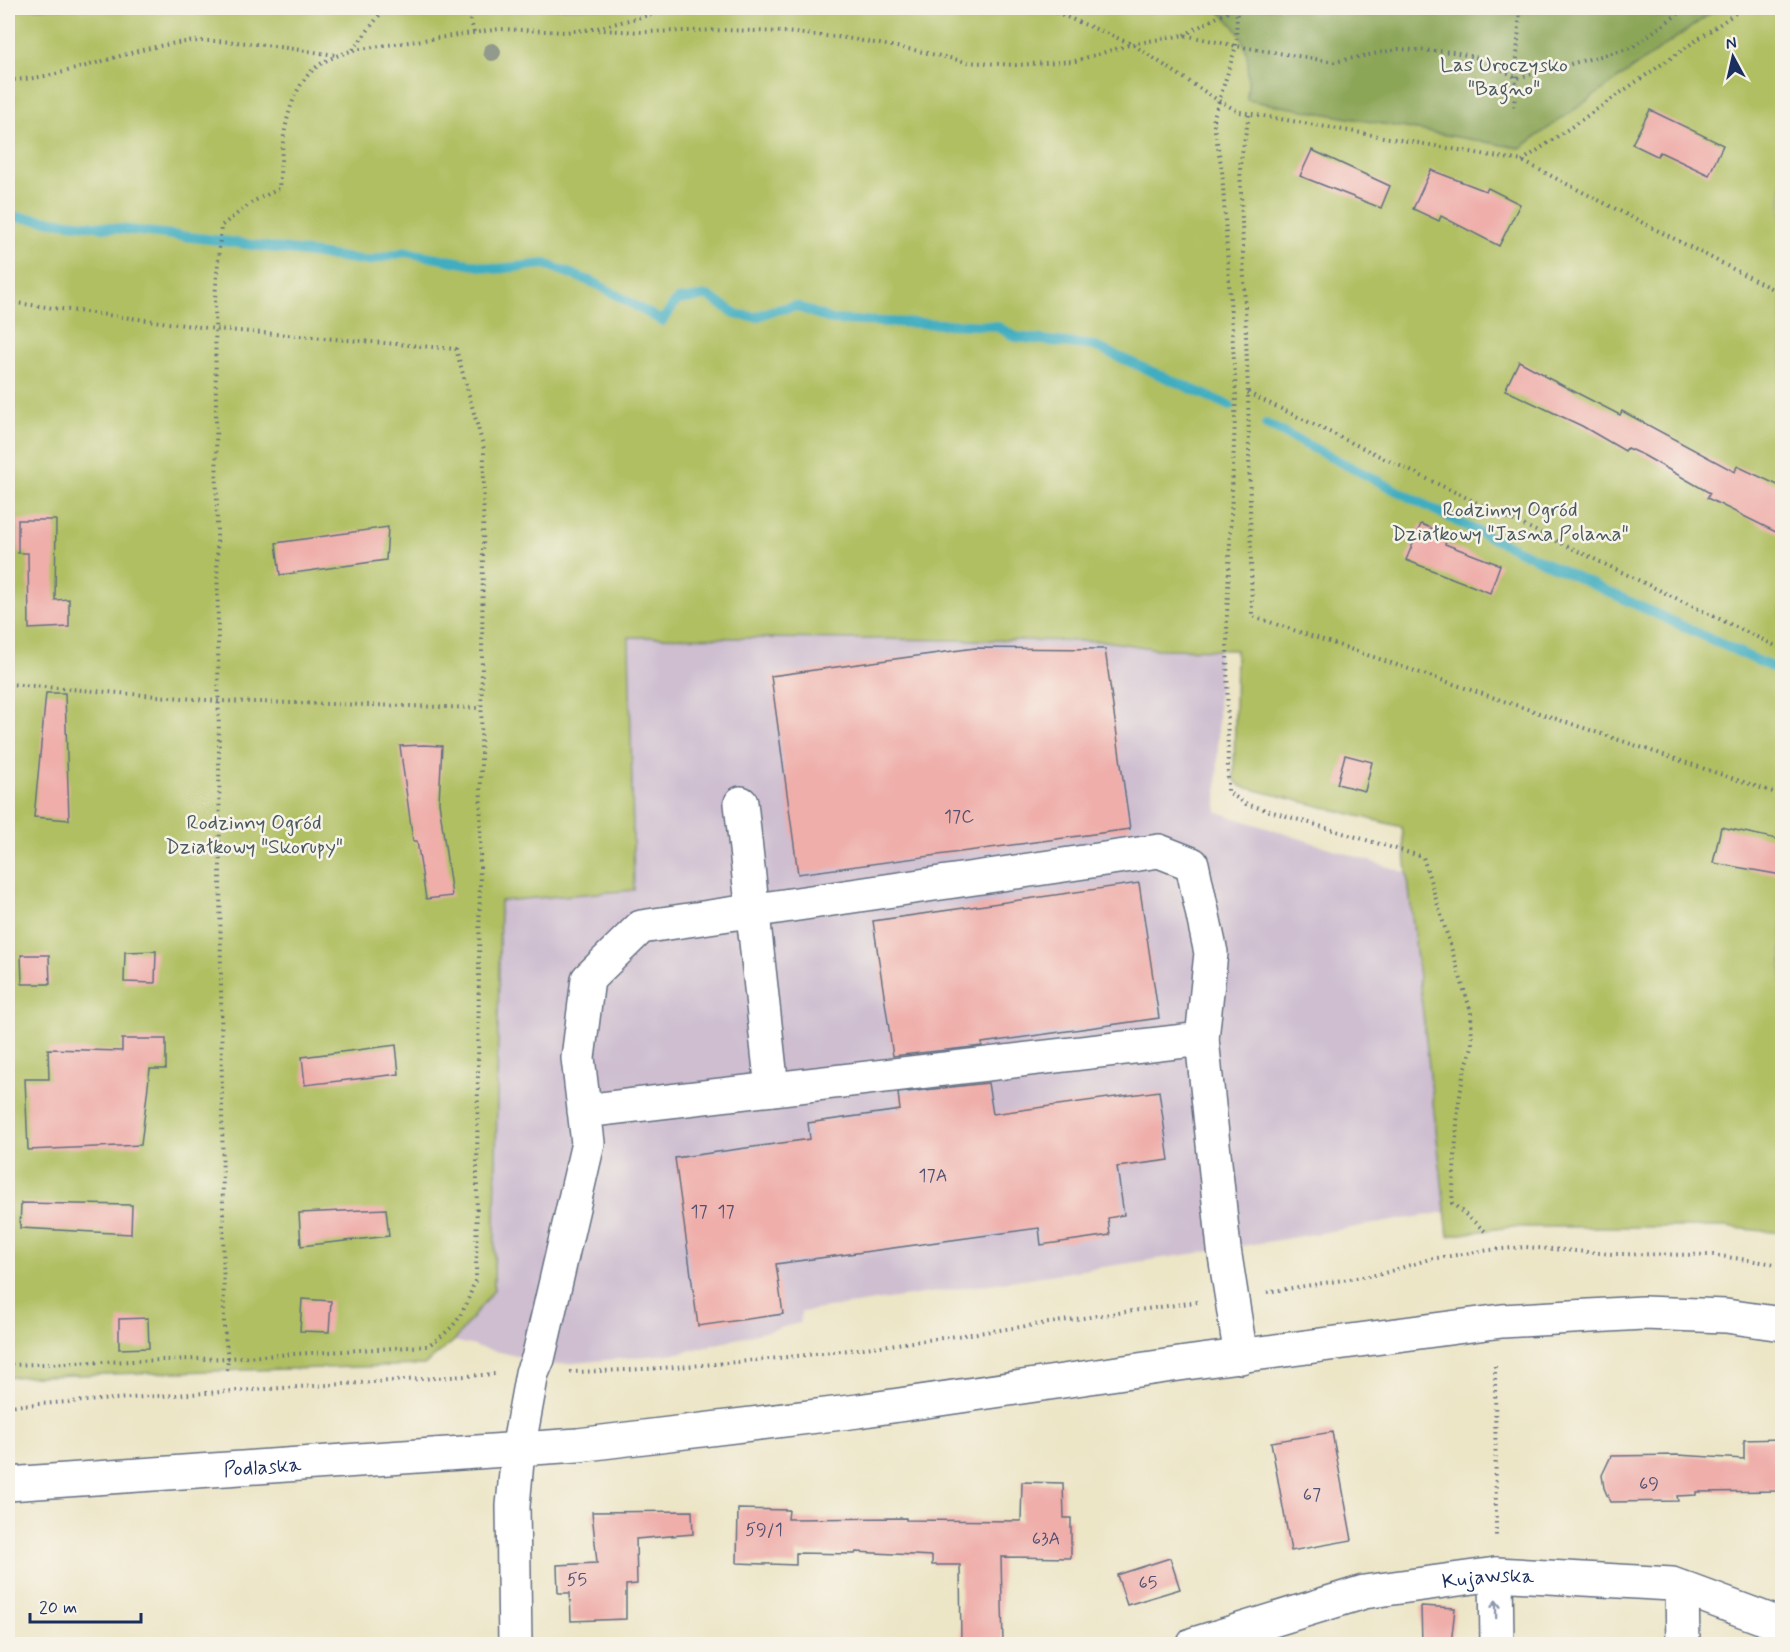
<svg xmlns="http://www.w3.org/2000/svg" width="1790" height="1652" font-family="Mynerve,sans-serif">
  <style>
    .industrial { fill: #cebed0 }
    .green { fill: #b0bf62; stroke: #667760; stroke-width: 1.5 }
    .forest { fill: #8ca658; stroke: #546a5b; stroke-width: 1.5 }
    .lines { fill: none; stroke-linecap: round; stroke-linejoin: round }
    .stream { stroke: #41adc0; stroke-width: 10 }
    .building { fill: #efaeaa }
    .minor-casing { stroke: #646f82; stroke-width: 36 }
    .path { stroke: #646f82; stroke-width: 4; stroke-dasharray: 1.5 4.5; stroke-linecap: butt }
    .minor { stroke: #fff; stroke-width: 33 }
    .tree { fill: #92998d }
    .oneway { stroke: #8d97ae }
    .labels { text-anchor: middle; stroke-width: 5; stroke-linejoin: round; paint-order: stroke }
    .number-label { font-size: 18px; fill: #504f71 }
    .park-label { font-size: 21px; fill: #485a5f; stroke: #f7f3e8 }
    .street-label { font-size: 21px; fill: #1b2f5e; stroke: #f7f3e8 }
  </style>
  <rect width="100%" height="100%" fill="#f7f3e8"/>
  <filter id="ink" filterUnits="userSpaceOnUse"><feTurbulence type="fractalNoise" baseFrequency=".0167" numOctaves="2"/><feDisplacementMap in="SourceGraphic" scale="12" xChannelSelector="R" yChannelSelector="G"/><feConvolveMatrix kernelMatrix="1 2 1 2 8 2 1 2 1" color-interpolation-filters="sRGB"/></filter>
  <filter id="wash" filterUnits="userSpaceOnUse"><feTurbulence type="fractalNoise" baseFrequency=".008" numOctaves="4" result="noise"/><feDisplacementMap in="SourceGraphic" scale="24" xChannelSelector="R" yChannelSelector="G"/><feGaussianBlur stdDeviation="1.35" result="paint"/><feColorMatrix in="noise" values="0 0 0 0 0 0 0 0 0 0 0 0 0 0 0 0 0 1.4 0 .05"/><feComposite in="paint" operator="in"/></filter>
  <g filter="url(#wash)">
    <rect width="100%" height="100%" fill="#ece5c6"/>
    <polygon class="industrial" points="629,637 1105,641 1158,649 1219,649 1217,812 1407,873 1446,1212 1224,1249 801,1312 800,1323 680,1353 554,1365 454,1341 494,1290 500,901 634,890"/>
    <path class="green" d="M8 8H1215C1251 36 1250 58 1247 100L1520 148 1718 8H1782V1233L1725 1227H1509L1448 1236 1402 827 1240 786 1234 779 1236 650 1158 649 1105 641 629 637 634 890 500 901 494 1290 454 1341 424 1365 8 1377Z"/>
    <path class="forest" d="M1215 8H1718L1520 148 1247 100C1250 58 1251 36 1215 8Z"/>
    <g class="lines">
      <g class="stream">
        <polyline points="8,216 216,240 368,261 405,252 496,269 545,264 597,284 662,321 677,300 708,296 738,315 756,317 771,311 796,306 832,320 996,326 1016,337 1094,346 1230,406"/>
        <polyline points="1266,424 1468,527 1782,672"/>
      </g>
    </g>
    <g id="blocks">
      <g class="building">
        <polygon points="1650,110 1723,145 1709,175 1660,152 1657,156 1632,144"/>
        <polygon points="1312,150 1390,186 1381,208 1300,176"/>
        <polygon points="1431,170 1486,191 1488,188 1520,204 1499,246 1441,216 1439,221 1413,209"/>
        <polygon points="1519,361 1545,375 1544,376 1620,415 1622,411 1735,472 1737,466 1782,487 1782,535 1707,498 1710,493 1643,455 1627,448 1625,451 1582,426 1505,390"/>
        <polygon points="18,520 56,520 55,600 69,599 69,627 29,629 28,553 18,553"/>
        <polygon points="1421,524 1448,535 1445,544 1500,565 1490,593 1406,560"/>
        <polygon points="388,527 386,560 280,575 276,543"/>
        <polygon points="975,648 1105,649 1130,829 798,874 771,676"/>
        <polygon points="46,693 65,693 69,820 34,817"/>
        <polygon points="424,745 442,746 439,802 452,896 426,899 417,841 413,841 400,746"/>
        <polygon points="1345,755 1372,762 1365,791 1337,784"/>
        <polygon points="1721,827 1782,840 1782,875 1713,863"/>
        <polygon points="1139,883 1159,1018 982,1043 982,1046 893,1056 873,921"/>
        <polygon points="156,951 155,983 124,982 125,952"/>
        <polygon points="21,955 49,955 50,984 22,984"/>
        <polygon points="122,1039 166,1039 166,1069 150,1069 141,1145 28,1150 25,1079 49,1079 48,1049 122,1051"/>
        <polygon points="396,1045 399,1074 305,1085 302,1057"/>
        <polygon points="988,1083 993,1114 1159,1091 1169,1160 1117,1167 1124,1215 1108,1218 1110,1235 1041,1245 1039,1228 776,1264 783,1314 698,1326 675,1158 810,1139 808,1123 900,1110 898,1093"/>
        <polygon points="21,1203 132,1205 131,1234 20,1228"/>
        <polygon points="386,1209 389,1236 301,1246 299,1213"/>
        <polygon points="302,1299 331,1301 329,1332 300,1331"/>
        <polygon points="148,1318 149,1348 119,1349 119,1319"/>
        <polygon points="1332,1432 1352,1540 1291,1551 1271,1442"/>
        <polygon points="1782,1439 1782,1491 1696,1492 1696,1495 1677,1496 1678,1501 1610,1502 1604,1488 1602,1475 1611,1456 1677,1455 1744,1459 1744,1440"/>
        <polygon points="1022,1482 1063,1483 1064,1518 1071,1518 1071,1558 1001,1557 1003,1644 961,1644 960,1565 932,1565 932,1556 856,1552 855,1554 796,1553 796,1565 737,1563 738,1509 789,1510 788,1519 906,1518 906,1520 1021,1521"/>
        <polygon points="692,1511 693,1534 636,1539 637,1584 626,1585 626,1619 571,1621 570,1593 558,1593 557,1565 597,1563 592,1512"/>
        <polygon points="1170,1558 1180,1589 1127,1605 1117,1575"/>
        <polygon points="1421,1606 1455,1608 1451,1644 1422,1644"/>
      </g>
    </g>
  </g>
  <g filter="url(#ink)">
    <use href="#blocks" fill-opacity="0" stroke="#646f82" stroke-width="1.5"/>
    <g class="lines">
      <defs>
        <g id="minor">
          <polyline points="741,803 772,1089"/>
          <polyline points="1202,1039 1224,1249 1241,1357"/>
          <path id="s1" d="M8 1484 578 1445 858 1411 1186 1363 1502 1321 1643 1313 1726 1316 1782 1324"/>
          <polyline points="1496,1574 1497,1644"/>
          <polyline points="1682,1588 1683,1644"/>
          <polyline points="515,1644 513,1506 518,1450 532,1373 538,1359 588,1143 578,1058 588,979 641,927 1159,851 1192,864 1211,953 1202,1039 584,1111"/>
          <path id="s2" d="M1194 1644 1364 1592 1496 1574 1672 1584 1782 1625"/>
        </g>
      </defs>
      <use href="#minor" class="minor-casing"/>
      <g class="path">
        <polyline points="467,8 474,32"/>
        <polyline points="1045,8 1132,44 1219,101 1240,112 1522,161 1782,294"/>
        <polyline points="1237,8 1236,46 1213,120 1222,170 1236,394 1227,616 1228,792 1246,804 1423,857 1471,1012 1472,1047 1463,1076 1458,1108 1452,1203 1486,1232"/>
        <polyline points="1775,8 1782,12"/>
        <polyline points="598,30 643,32 726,30 784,32 846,38 914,50 967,62 1016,65 1075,61 1132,44 1184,35 1236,46 1334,62 1398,49 1454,52 1482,59 1517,78 1631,48 1686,8"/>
        <polyline points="1184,35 1234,8"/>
        <polyline points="353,50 381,13 389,8"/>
        <path d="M8 80C66 79 119 51 177 43 230 36 285 49 337 55"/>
        <polyline points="1514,107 1520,8"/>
        <polyline points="1249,115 1240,165 1248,393 1252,616 1782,795"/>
        <polyline points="1522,161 1743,8"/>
        <path d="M8 302 215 329 456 349 484 449 476 1278C463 1314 460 1325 427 1346L228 1358 8 1365"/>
        <polyline points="1248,393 1782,649"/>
        <polyline points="8,684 219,701 481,708"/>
        <polyline points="1267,1292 1381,1274 1430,1259 1490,1250 1526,1247 1612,1254 1713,1255 1782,1265"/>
        <polyline points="1495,1366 1496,1539"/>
        <path d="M227 1370 228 1358 224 1327 215 298 221 226 254 201 279 189C282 149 283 91 319 65 329 58 342 54 353 50L500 29 565 32 593 29 677 8"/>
        <path d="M570 1372C780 1367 989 1330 1197 1302"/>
        <polyline points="8,1406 496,1374"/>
      </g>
      <use href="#minor" class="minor"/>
    </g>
    <circle class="tree" cx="492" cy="52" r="9"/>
    <defs><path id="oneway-shaft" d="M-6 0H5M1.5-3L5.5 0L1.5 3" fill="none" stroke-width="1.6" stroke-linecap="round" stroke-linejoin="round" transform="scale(1.5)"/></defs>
    <use class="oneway" href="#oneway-shaft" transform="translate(1496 1609) rotate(-91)"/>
  </g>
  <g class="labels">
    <g class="number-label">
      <text x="959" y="822">17C</text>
      <text x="933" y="1181">17A</text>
      <text x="699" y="1217">17</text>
      <text x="726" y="1217">17</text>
      <text x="1649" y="1489">69</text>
      <text x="1312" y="1500">67</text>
      <text x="764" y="1535">59/1</text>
      <text x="1046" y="1544">63A</text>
      <text x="577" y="1585">55</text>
      <text x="1148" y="1588">65</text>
    </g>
    <g class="park-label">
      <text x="1504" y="71">Las Uroczysko<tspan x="1504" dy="24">"Bagno"</tspan></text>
      <text x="1510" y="516">Rodzinny Ogród<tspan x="1510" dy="24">Działkowy "Jasna Polana"</tspan></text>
      <text x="254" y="829">Rodzinny Ogród<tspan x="254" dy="24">Działkowy "Skorupy"</tspan></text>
    </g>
    <g class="street-label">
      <text dy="7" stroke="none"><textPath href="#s1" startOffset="255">Podlaska</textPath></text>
      <text dy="7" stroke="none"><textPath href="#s2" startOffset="303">Kujawska</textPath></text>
    </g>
  </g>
  <rect width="1790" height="1652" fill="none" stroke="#f7f3e8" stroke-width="30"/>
  <g transform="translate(1733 57) rotate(352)" stroke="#f7f3e8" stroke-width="4.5" paint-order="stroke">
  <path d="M0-4.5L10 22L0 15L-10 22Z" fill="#1b2f5e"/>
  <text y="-9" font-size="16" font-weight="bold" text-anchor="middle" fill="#1b2f5e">N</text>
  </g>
  <path d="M30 1613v9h111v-9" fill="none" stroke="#1b2f5e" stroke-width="3"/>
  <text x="39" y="1613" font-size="18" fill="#1b2f5e" stroke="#f7f3e8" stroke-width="4.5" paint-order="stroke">20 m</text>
</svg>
